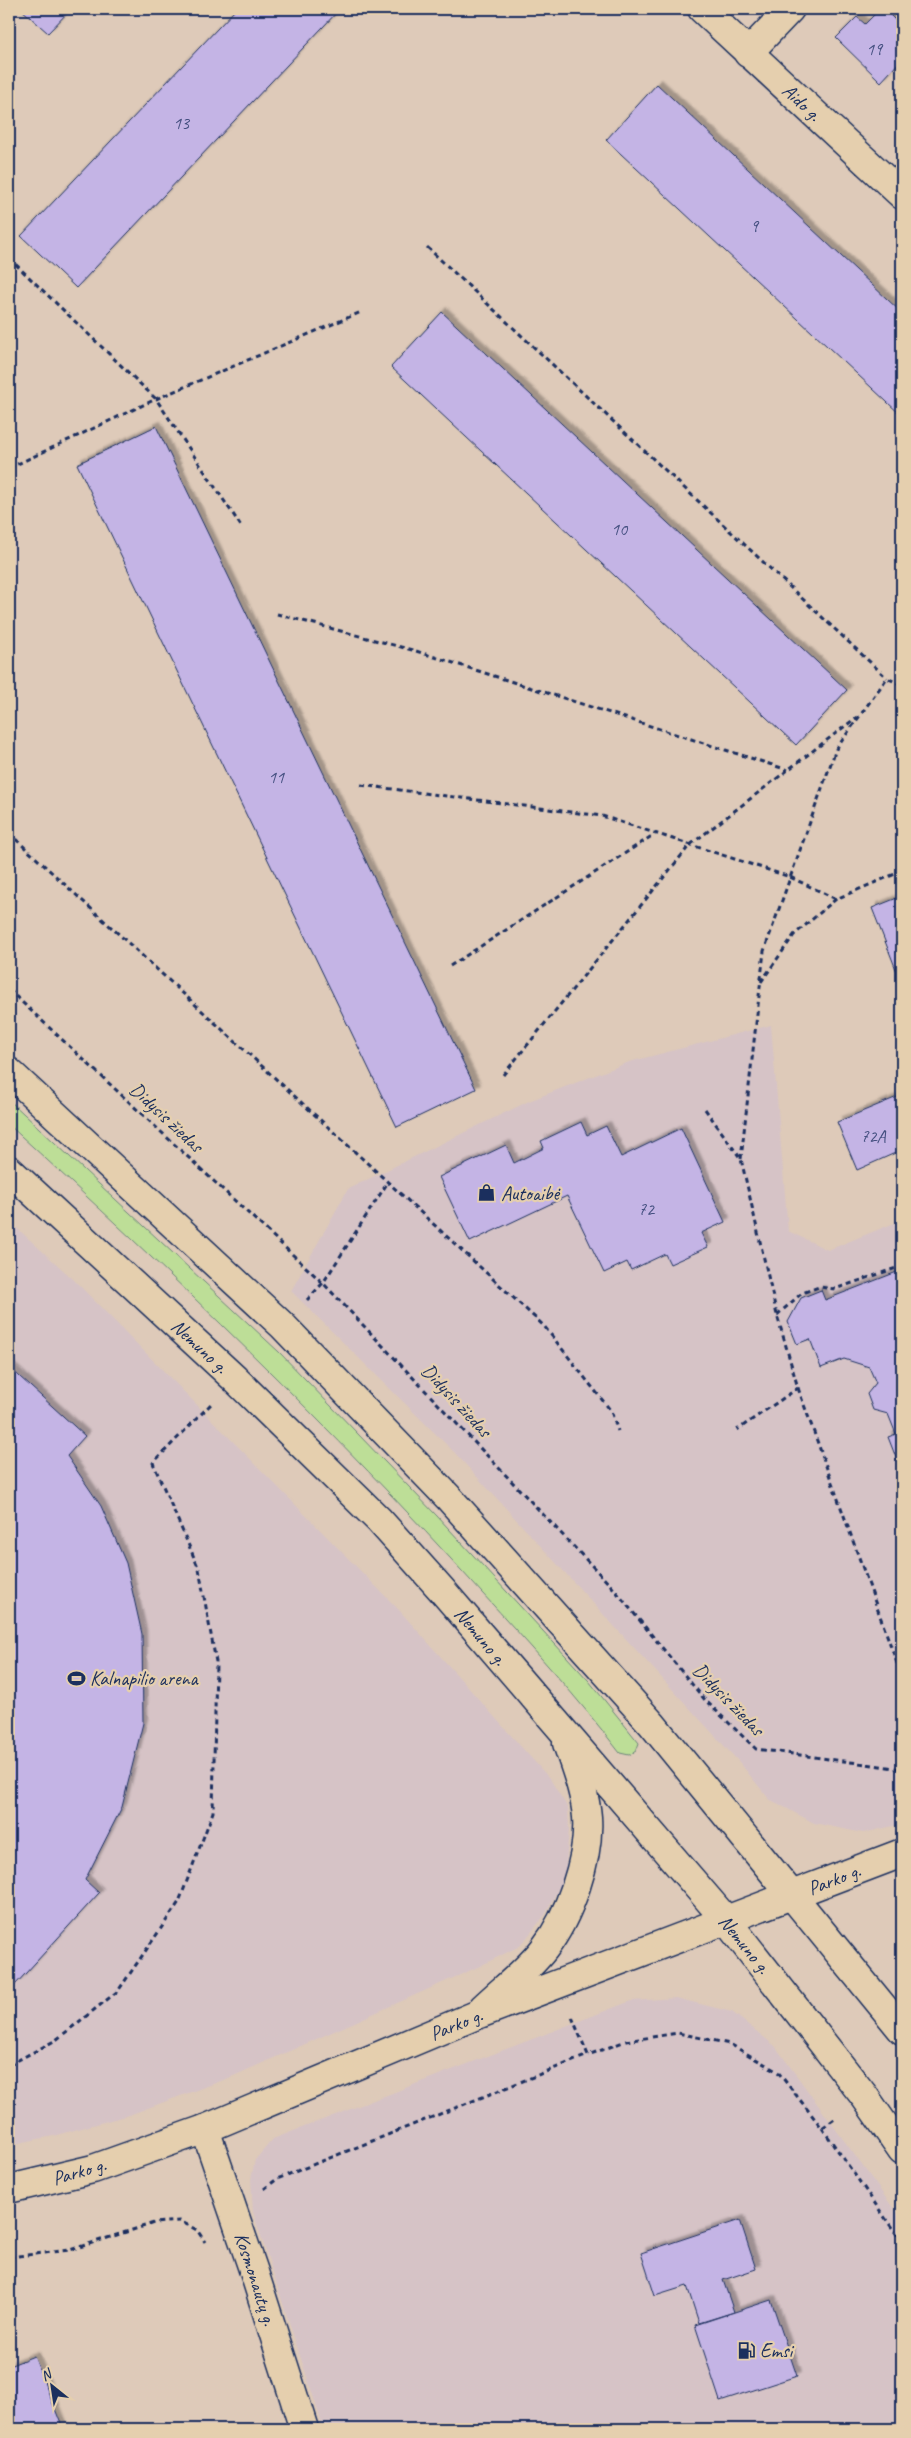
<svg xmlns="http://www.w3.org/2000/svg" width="911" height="2438" font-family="Caveat,sans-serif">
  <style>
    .built { fill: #d6c3c6 }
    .green { fill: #bdde97; stroke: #6c867a }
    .building { fill: #c4b4e5; stroke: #1b2f5e; filter: url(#shadow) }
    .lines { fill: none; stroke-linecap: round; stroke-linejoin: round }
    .minor-casing { stroke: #1b2f5e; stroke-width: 31 }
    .secondary-casing { stroke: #1b2f5e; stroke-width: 31 }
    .path { stroke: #1b2f5e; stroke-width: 3; stroke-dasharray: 5 4; stroke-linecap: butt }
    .minor { stroke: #e5cfae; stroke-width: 28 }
    .secondary { stroke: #e5cfae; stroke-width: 28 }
    .labels { text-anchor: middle; stroke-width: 4.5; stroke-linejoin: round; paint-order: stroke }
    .number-label { font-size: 18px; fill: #455080 }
    .street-label { font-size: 20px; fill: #1b2f5e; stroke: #e5cfae }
    .poi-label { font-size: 20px; fill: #1b2f5e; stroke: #e5cfae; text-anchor: start }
  </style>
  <defs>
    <filter id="shadow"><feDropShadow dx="4.5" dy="-4.5" stdDeviation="1" flood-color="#0004"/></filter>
  </defs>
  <rect width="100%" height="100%" fill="#decab9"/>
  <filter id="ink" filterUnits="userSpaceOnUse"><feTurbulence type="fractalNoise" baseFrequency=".02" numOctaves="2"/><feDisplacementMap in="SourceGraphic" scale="10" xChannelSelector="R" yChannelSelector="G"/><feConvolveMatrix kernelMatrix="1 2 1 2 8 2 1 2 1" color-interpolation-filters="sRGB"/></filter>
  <g filter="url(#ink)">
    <g class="built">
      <polygon points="771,1025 788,1231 828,1250 902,1220 902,1824 863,1833 814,1823 769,1799 740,1763 455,1453 291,1291 348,1189 529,1101 629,1062"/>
      <polygon points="9,1221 73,1279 399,1610 550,1779 568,1808 569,1829 565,1876 545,1915 520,1946 478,1967 229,2078 129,2115 53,2136 9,2145"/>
      <polygon points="676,1998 732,2012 775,2046 902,2220 902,2429 324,2429 253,2212 251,2179 255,2160 273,2139 631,2001"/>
    </g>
    <path class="green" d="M9 1100 279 1352 437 1516 589 1681 639 1743 636 1751 629 1755 620 1753C577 1697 530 1645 482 1593 333 1428 173 1275 9 1125Z"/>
    <g class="building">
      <polygon points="21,9 71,9 48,33"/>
      <polygon points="236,9 340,9 76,288 21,236"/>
      <polygon points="880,9 884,9 902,27 902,59 881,82 836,38 857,17 865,24"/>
      <polygon points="657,84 902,313 902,416 606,140"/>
      <polygon points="442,312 847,690 796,745 391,367"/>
      <polygon points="156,426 476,1089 397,1127 77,464"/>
      <polygon points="902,896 902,976 899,977 872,908"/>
      <polygon points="902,1095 902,1150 857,1170 837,1122"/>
      <polygon points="581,1122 587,1135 606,1126 621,1157 681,1128 725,1222 701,1233 708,1247 670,1264 665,1254 631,1270 627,1262 604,1273 567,1196 470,1242 439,1177 506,1145 514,1163 544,1148 541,1141"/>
      <polygon points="902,1270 902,1473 888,1437 896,1434 888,1414 873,1410 867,1394 876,1383 869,1367 844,1359 821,1368 810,1339 797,1344 788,1322 801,1298 821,1290 825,1300"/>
      <polygon points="9,1367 85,1436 67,1456 101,1506 126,1563 142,1634 143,1723 122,1807 85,1880 99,1893 15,1985 9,1979"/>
      <polygon points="740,2220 756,2269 723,2280 734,2312 699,2323 687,2286 655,2296 641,2253"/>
      <polygon points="771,2300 797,2376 720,2401 695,2325"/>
      <polygon points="34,2356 63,2429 9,2429 9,2366"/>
    </g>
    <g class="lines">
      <defs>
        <g id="minor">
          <polyline points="702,9 902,195"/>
          <polyline points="748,53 790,9"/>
        </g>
        <g id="secondary">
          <polyline points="9,1072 283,1326 448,1497 652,1724 902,2030"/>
          <polyline points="9,1170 235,1379 379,1520 441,1589 726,1920 865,2097 902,2150"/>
          <path d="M483 2008C503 1989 527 1971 544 1949 569 1917 590 1858 587 1817 585 1792 575 1767 567 1743"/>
          <polyline points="205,2129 254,2272 304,2429"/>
          <polyline points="9,2189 93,2169 205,2129 474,2016 902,1853"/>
        </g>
      </defs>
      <use href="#minor" class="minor-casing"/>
      <use href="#secondary" class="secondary-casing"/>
      <g class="path">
        <polyline points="427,247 887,678"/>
        <polyline points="9,258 156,399 241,526"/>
        <polyline points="9,468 156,399 361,312"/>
        <polyline points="9,490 10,470"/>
        <polyline points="277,614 416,651 788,770"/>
        <polyline points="361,785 602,816 790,877 836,899"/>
        <polyline points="9,833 544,1326 611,1411 618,1431"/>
        <polyline points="450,966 655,834"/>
        <polyline points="761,982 794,935 836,899 902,871"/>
        <polyline points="9,990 323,1283 614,1589 705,1700 756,1749 902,1769"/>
        <polyline points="503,1075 690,845 857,717"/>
        <polyline points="705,1109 741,1159 777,1315 798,1388 737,1430"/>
        <polyline points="741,1159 764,951 836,749 887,678 902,685"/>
        <polyline points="307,1300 323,1283 388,1182"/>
        <polyline points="777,1315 802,1293 819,1287 835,1289 902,1266"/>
        <polyline points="798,1388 902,1677"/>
        <polyline points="572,2017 588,2055 626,2041 678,2033 730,2044 778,2072 822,2128 836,2118"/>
        <polyline points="9,2065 56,2040 118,1991 179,1902 213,1812 216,1662 199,1569 153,1463 211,1404"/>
        <polyline points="822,2128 902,2242"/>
        <polyline points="264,2189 277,2179 588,2055"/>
        <polyline points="9,2257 70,2250 154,2223 180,2221 197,2230 205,2242"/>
      </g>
      <use href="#minor" class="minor"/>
      <use href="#secondary" class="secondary"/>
    </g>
  </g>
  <defs>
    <symbol id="shop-bare" viewBox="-9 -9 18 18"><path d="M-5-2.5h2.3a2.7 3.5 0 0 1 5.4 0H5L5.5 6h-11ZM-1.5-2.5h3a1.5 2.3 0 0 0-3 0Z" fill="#1b2f5e" stroke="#e5cfae" stroke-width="2.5" paint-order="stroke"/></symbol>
    <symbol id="stadium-bare" viewBox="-9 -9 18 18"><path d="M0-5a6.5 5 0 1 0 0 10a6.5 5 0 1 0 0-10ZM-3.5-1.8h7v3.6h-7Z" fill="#1b2f5e" stroke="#e5cfae" stroke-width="2.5" paint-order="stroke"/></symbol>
    <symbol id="fuel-bare" viewBox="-9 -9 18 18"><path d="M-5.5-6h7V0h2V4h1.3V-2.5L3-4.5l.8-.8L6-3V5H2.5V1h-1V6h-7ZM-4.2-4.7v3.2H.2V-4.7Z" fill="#1b2f5e" stroke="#e5cfae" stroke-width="2.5" paint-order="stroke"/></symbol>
  </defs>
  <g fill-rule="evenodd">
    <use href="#shop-bare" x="474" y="1180" width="25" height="25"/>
    <use href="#stadium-bare" x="64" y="1666" width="25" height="25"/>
    <use href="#fuel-bare" x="734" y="2338" width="25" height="25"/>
  </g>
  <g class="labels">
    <g class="number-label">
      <text x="874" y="55">19</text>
      <text x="181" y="129">13</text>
      <text x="754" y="232">9</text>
      <text x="619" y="535">10</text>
      <text x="276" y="783">11</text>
      <text x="873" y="1142">72A</text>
      <text x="646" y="1215">72</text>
    </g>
    <g class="street-label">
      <text transform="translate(802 102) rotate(43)" y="7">Aido g.</text>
      <text transform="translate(167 1117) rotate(43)" y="7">Didysis žiedas</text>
      <text transform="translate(200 1346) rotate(43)" y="7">Nemuno g.</text>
      <text transform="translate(457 1400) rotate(47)" y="7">Didysis žiedas</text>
      <text transform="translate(481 1636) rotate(50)" y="7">Nemuno g.</text>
      <text transform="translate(729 1699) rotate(46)" y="7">Didysis žiedas</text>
      <text transform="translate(834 1879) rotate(-21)" y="7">Parko g.</text>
      <text transform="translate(745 1944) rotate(51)" y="7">Nemuno g.</text>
      <text transform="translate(456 2024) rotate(-22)" y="7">Parko g.</text>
      <text transform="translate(79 2171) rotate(-16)" y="7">Parko g.</text>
      <text transform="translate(256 2279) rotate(72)" y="7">Kosmonautų g.</text>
    </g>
    <g class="poi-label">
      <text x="501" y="1200">Autoaibė</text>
      <text x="90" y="1685">Kalnapilio arena</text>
      <text x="760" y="2357">Emsi</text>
    </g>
  </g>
  <rect width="911" height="2438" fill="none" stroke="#e5cfae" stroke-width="30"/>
  <rect x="15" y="15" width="881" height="2408" fill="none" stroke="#1b2f5e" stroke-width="2" filter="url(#ink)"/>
  <g transform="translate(52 2386) rotate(330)" stroke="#e5cfae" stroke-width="4" paint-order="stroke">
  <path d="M0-4L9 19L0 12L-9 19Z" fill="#1b2f5e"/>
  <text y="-8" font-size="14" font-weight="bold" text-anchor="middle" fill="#1b2f5e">N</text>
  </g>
</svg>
